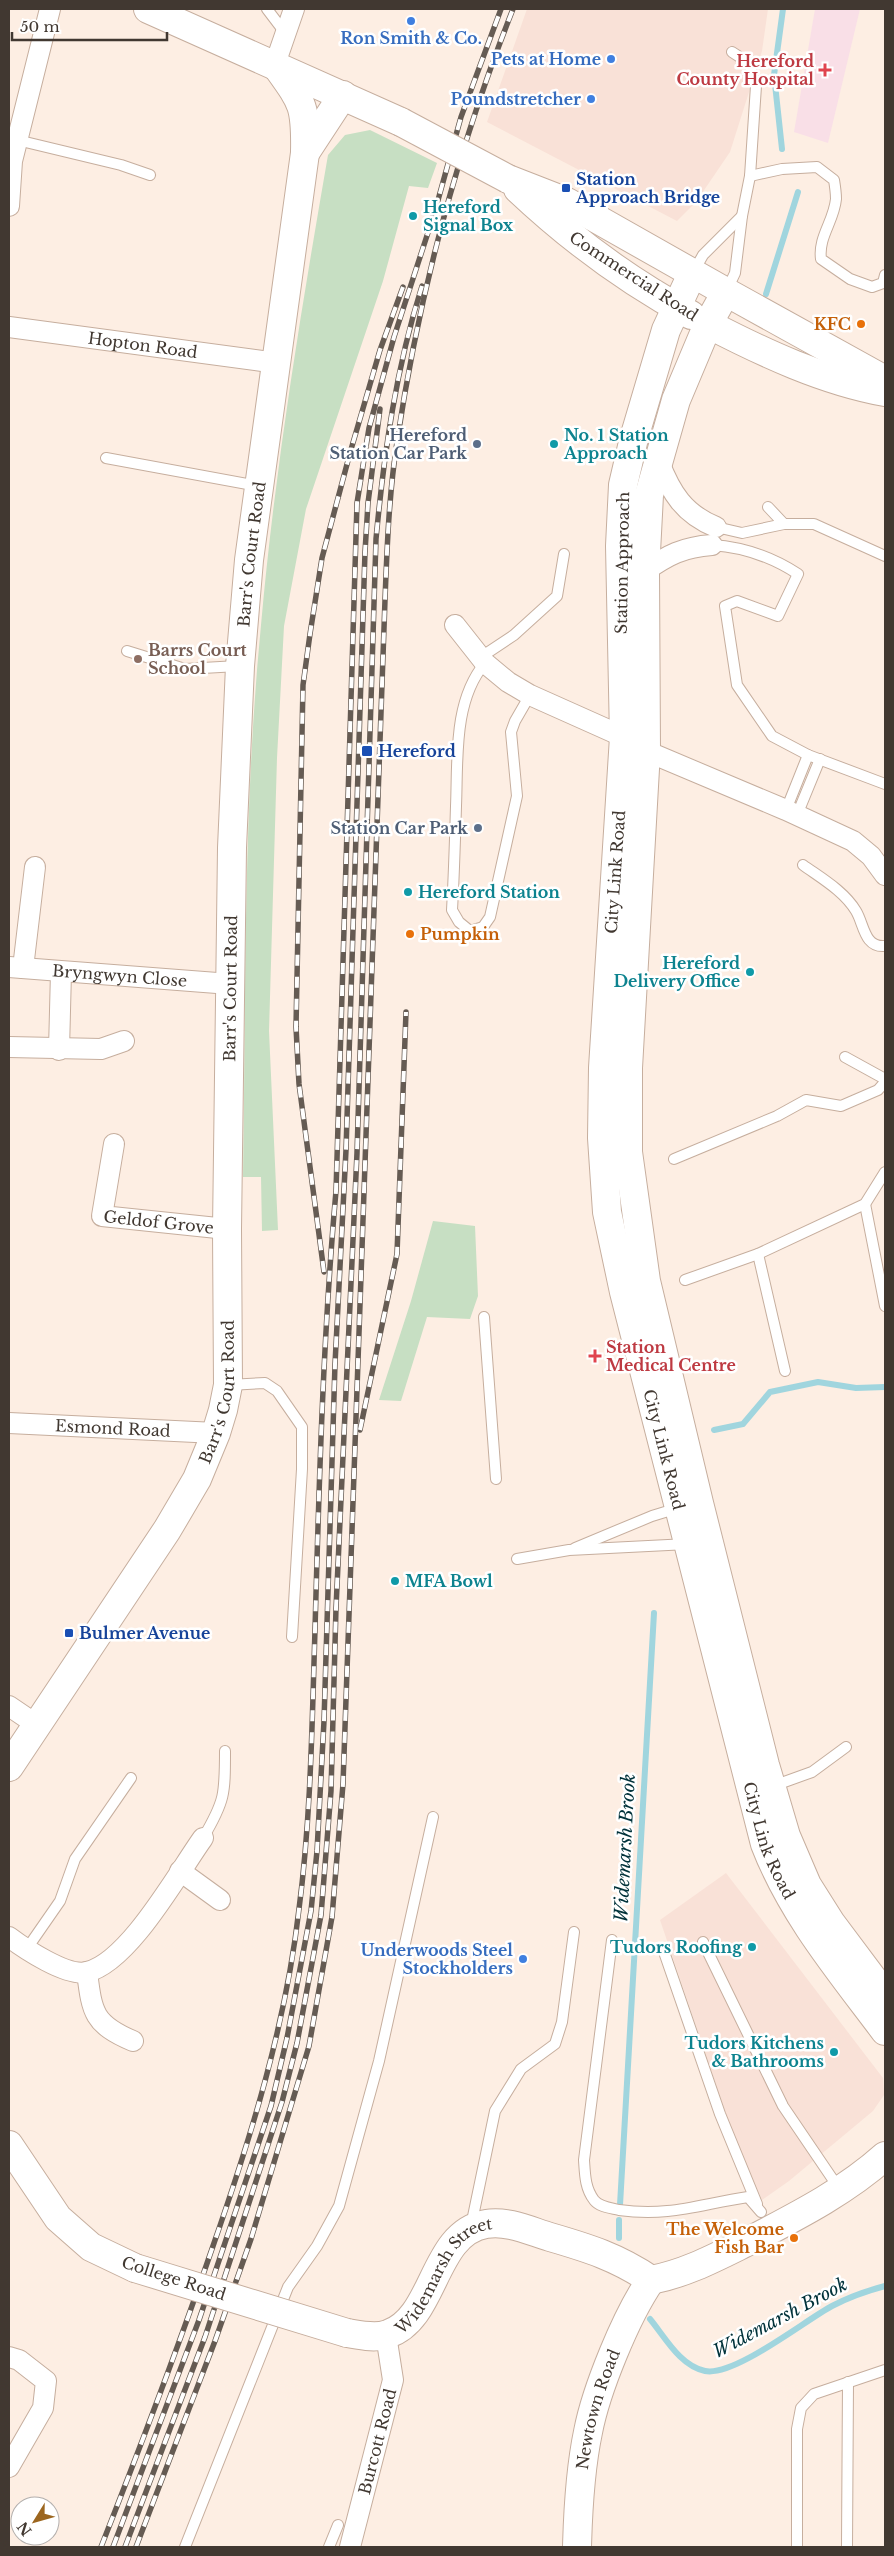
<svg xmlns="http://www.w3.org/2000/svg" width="894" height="2556" font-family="'Libre Baskerville',serif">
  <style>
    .commercial { fill: #f9e1d7 }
    .medical { fill: #f9dfe7 }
    .green { fill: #c7dfc3 }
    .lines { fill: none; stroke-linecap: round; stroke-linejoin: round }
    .stream { stroke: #a0d5de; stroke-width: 6 }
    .lane-casing { stroke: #c6ae9e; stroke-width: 12 }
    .street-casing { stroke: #c6ae9e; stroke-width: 22 }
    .secondary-casing { stroke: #c6ae9e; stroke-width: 30 }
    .primary-casing { stroke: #c6ae9e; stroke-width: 30 }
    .highway-casing { stroke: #c6ae9e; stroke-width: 30 }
    .lane { stroke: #fff; stroke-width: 10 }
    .street { stroke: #fff; stroke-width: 20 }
    .secondary { stroke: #fff; stroke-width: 28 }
    .primary { stroke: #fff; stroke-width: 28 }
    .highway { stroke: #fff; stroke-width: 28 }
    .rail-casing { stroke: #655b53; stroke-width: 5.5 }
    .rail { stroke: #fff; stroke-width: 4; stroke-dasharray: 11; stroke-linecap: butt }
    .secondary-bridge-casing { stroke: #c6ae9e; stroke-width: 30; stroke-linecap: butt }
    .highway-bridge-casing { stroke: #c6ae9e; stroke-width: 30; stroke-linecap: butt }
    .secondary-bridge { stroke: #fff; stroke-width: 28 }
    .highway-bridge { stroke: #fff; stroke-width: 28 }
    .shop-dot { fill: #3f7fe0; stroke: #fff; stroke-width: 2 }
    .health-dot { fill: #e0444e; stroke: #fff; stroke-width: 2 }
    .transit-dot { fill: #1a4fb4; stroke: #fff; stroke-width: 2 }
    .culture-dot { fill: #0f9aa8; stroke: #fff; stroke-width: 2 }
    .food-dot { fill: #e8710a; stroke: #fff; stroke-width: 2 }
    .service-dot { fill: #5c6f8a; stroke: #fff; stroke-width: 2 }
    .education-dot { fill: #8d6e63; stroke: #fff; stroke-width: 2 }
    .labels { text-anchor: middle; stroke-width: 5; stroke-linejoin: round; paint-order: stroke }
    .shop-label { font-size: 16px; font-weight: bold; fill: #366cbe; stroke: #fff; text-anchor: end }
    .health-label { font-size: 16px; font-weight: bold; fill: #be3a42; stroke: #fff; text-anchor: end }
    .transit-label { font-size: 16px; font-weight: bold; fill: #164399; stroke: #fff; text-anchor: start }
    .culture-label { font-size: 16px; font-weight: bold; fill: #0d838f; stroke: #fff; text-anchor: start }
    .street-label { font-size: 16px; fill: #413831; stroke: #fff }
    .food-label { font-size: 16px; font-weight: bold; fill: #c56008; stroke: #fff; text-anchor: end }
    .service-label { font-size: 16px; font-weight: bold; fill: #4e5e75; stroke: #fff; text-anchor: end }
    .education-label { font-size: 16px; font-weight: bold; fill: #785e54; stroke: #fff; text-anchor: start }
    .water-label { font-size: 18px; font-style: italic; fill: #00323a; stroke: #fff }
  </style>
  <rect width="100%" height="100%" fill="#fdeee3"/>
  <g class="commercial">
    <polygon points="527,9 768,9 762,51 730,152 696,202 677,221 487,122"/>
    <polygon points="726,1873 883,2078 884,2095 873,2111 789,2181 762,2200 735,2141 660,1920"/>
  </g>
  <polygon class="medical" points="815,9 860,9 828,143 794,132"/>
  <g class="green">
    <path d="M370 130 437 163 428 188 409 186 383 281 306 509 284 626 277 758 269 1031 278 1230 262 1231 261 1177H243C246 993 243 808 261 625 275 467 301 311 328 155L345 135Z"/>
    <polygon points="433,1221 475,1226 478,1296 470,1319 427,1317 401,1401 379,1400 411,1301"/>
  </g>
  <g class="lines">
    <g class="stream">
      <polyline points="782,149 774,75 783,9"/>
      <polyline points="766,294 798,192"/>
      <polyline points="714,1430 743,1424 770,1392 818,1382 856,1388 885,1387"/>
      <polyline points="620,2205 654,1613"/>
      <polyline points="619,2220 619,2238"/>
      <path d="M650 2319C665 2337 680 2366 705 2371 734 2377 804 2321 832 2306 849 2297 866 2291 885 2286"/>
    </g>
    <defs>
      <g id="lane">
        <polyline points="267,9 286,34"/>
        <polyline points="17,140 121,165 150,175"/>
        <path d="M750 176 782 169 817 167 834 180C835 186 836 193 836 199 834 221 818 237 821 259L850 279 872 287 883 283 885 275"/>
        <polyline points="694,271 703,255 742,216"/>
        <polyline points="726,292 735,273 742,216 750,176 756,86 749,63 732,52"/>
        <polyline points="106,458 258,486"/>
        <polyline points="768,507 784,524"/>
        <polyline points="716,527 742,533 784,524 814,524 885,556"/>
        <path d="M712 545C743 547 772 557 798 574L778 616 737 601 725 606 737 685 772 736 808 755 885 784"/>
        <polyline points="127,651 185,669 238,666"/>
        <polyline points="481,657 514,635 557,596 564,554"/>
        <path d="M485 663C453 701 458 759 456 806 455 841 454 875 452 910L459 922 470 931 483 927 490 917 517 796 511 732 515 721 530 695"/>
        <polyline points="786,810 808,755"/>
        <polyline points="797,815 820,759"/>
        <path d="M803 865C821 878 844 891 856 911 864 924 864 948 885 946"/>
        <polyline points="845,1057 885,1079"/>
        <polyline points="674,1159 777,1116 806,1100 841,1106 878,1090 885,1082"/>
        <polyline points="865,1204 885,1306"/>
        <polyline points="758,1254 785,1371"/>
        <polyline points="685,1280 758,1254 865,1204 885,1172"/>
        <polyline points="484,1317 496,1479"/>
        <polyline points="229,1385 265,1383 277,1391 302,1427 302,1469 292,1637"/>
        <polyline points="575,1548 652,1516 678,1508"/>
        <polyline points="517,1559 569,1550 688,1544"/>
        <polyline points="773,1786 812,1772 846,1747"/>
        <path d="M203 1838C225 1801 225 1794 225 1751"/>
        <path d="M612 1940 584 2160C585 2175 585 2188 594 2200 599 2207 611 2208 619 2210 670 2217 700 2204 748 2197L761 2212"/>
        <polyline points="703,1942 783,2106 840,2190"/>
        <polyline points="663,1949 720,2114 757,2204"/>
        <polyline points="26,1950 60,1901 75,1859 131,1778"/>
        <polyline points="471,2226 495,2111 521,2069 555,2044 562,2022 574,1932"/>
        <polyline points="185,2547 288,2287 317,2246 339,2206 379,2061 433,1817"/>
        <polyline points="329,2547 338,2525"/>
        <polyline points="797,2547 797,2429 801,2408 814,2394 885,2370"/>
        <polyline points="847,2547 848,2382"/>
      </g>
      <g id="street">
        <polyline points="275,64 294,9"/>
        <polyline points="9,206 12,161 50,9"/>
        <path id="s1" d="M9 327 277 363"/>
        <path d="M659 462C671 493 684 514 716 527"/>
        <path d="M645 571C668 555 683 547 712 545"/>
        <polyline points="455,625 485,663 508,682 530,695 624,737 646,751 786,810 853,841 871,856 885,875"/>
        <path id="s2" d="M9 967 230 984"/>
        <polyline points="23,968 35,867"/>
        <polyline points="9,1047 101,1049 124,1041"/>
        <polyline points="59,1050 61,972"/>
        <path id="s3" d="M114 1144 102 1216 227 1229"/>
        <path id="s4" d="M9 1423 216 1433"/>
        <polyline points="9,1706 37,1725"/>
        <polyline points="180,1871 220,1900"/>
        <path d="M9 1937C25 1949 67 1977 87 1972 129 1962 178 1873 203 1838"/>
        <path d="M87 1972C92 2012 93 2024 133 2041"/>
        <polyline points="9,2357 19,2360 46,2381 43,2408 9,2467"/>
        <path id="s5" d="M350 2547 393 2380 386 2335"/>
      </g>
      <g id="secondary">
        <polyline points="305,153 343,95"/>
        <path id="s6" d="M9 1767 167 1530 197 1479 216 1433 223 1410 228 1385 227 1229 232 848 240 666 249 560 305 153C306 105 303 103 275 64"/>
        <polyline points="9,2145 58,2218 91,2247 135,2268"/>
        <path id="s7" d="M347 2333C359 2335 376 2339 388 2334 436 2318 432 2233 486 2224 507 2220 530 2231 550 2237 588 2248 617 2257 651 2280 688 2273 720 2255 753 2239 799 2215 846 2191 885 2156"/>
        <path id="s8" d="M577 2547C578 2509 580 2470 588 2432 596 2390 626 2316 651 2280"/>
      </g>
      <g id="primary">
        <polyline points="726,292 885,380"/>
        <path d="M708 324C764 353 824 381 885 392"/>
      </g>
      <g id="highway">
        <polyline points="148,9 401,122"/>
        <polyline points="508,179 567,202 726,292 708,324 676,400 649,495 645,571 646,751 628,1068 628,1152 646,1281 699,1503 765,1765 786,1836 807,1885 831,1923 885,1995"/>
        <path d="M518 189C570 238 628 281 691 315"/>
        <path id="s9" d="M692 274 666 330 634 438 623 485 620 546 624 737 603 1068 602 1138 607 1212 624 1292 765 1844C792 1914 840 1971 885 2031"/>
      </g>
    </defs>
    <use href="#lane" class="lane-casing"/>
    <use href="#street" class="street-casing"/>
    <use href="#secondary" class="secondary-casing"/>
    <use href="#primary" class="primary-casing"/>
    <use href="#highway" class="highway-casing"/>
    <use href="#lane" class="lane"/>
    <use href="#street" class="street"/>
    <use href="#secondary" class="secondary"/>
    <use href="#primary" class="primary"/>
    <use href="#highway" class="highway"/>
    <defs>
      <g id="rail">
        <polyline points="324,1272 299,1084 296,1027 303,685 310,634 322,558 350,453 380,350 403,287"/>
        <polyline points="360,1430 397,1254 406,1012"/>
        <path d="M101 2547C140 2448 178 2348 213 2246 251 2137 286 2024 299 1909 311 1817 312 1723 315 1630 319 1484 323 1337 336 1191L357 503 369 428 394 337 435 211 461 117 501 9"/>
        <polyline points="113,2547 199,2320 271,2106 287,2038 311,1911 317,1851 324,1721 335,1364 346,1150 365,552 368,503 380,409"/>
        <path d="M125 2547 205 2337 282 2102 297 2043 321 1915 331 1791 336 1608 357 1153 376 539C384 453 396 368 422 286"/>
        <path d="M136 2547 215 2341 251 2239 309 2046 332 1917 343 1784 385 600C387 547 389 494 397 442 419 294 458 148 513 9"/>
      </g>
    </defs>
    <use href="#rail" class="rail-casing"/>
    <use href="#rail" class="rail"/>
    <defs>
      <polyline id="secondary-bridge" points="135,2268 347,2333"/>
      <polyline id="highway-bridge" points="401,122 508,179"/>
    </defs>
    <use href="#secondary-bridge" class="secondary-bridge-casing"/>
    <use href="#highway-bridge" class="highway-bridge-casing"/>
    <use href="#secondary-bridge" class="secondary-bridge"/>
    <use href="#highway-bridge" class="highway-bridge"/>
  </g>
  <g class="shop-dot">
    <circle cx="411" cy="21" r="5"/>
    <circle cx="611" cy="59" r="5"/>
    <circle cx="591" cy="99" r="5"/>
    <circle cx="523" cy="1959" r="5"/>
  </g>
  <g class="health-dot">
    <path d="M822.5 62.5h5v5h5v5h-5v5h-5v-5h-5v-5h5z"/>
    <path d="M592.5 1348.5h5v5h5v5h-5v5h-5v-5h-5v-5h5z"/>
  </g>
  <g class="transit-dot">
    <rect x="561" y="183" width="10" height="10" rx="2.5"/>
    <rect x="361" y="745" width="12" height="12" rx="2.5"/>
    <rect x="64" y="1628" width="10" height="10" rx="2.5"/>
  </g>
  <g class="culture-dot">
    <circle cx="413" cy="216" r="5"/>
    <circle cx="554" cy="444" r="5"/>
    <circle cx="408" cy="892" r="5"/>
    <circle cx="750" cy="972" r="5"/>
    <circle cx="395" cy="1581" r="5"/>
    <circle cx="752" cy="1947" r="5"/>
    <circle cx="834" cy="2052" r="5"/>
  </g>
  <g class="food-dot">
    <circle cx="861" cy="324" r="5"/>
    <circle cx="410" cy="934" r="5"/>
    <circle cx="794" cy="2238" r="5"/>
  </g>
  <g class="service-dot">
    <circle cx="477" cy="444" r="5"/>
    <circle cx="478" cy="828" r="5"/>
  </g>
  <circle class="education-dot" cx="138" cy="659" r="5"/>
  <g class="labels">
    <g class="shop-label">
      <text x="411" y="44" text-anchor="middle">Ron Smith &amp; Co.</text>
      <text x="601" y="65">Pets at Home</text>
      <text x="581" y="105">Poundstretcher</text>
      <text x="513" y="1956">Underwoods Steel<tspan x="513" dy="18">Stockholders</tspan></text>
    </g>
    <g class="health-label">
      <text x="814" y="67">Hereford<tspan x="814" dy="18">County Hospital</tspan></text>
      <text x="606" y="1353" text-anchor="start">Station<tspan x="606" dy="18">Medical Centre</tspan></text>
    </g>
    <g class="transit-label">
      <text x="576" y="185">Station<tspan x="576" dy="18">Approach Bridge</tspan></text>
      <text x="378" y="757">Hereford</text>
      <text x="79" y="1639">Bulmer Avenue</text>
    </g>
    <g class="culture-label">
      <text x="423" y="213">Hereford<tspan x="423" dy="18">Signal Box</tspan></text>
      <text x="564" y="441">No. 1 Station<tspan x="564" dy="18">Approach</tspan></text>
      <text x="418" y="898">Hereford Station</text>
      <text x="740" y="969" text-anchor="end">Hereford<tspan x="740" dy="18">Delivery Office</tspan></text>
      <text x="405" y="1587">MFA Bowl</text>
      <text x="742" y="1953" text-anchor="end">Tudors Roofing</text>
      <text x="824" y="2049" text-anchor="end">Tudors Kitchens<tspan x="824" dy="18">&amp; Bathrooms</tspan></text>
    </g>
    <g class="street-label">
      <text transform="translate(634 276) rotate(33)" y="6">Commercial Road</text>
      <text dy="6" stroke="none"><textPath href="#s1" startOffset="135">Hopton Road</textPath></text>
      <text dy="6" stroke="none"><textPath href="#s6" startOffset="1275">Barr's Court Road</textPath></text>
      <text transform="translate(622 563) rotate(-89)" y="6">Station Approach</text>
      <text transform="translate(615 872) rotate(-86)" y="6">City Link Road</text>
      <text dy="6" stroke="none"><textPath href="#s2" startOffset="111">Bryngwyn Close</textPath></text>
      <text dy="6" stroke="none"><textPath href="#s6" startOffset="840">Barr's Court Road</textPath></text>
      <text dy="6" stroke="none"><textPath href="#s3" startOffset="130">Geldof Grove</textPath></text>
      <text dy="6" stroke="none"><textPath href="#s6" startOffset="435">Barr's Court Road</textPath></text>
      <text dy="6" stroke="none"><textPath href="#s4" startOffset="104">Esmond Road</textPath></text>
      <text dy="6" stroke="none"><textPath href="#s9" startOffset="1195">City Link Road</textPath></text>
      <text dy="6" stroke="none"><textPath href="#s9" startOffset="1600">City Link Road</textPath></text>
      <text transform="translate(174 2278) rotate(18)" y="6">College Road</text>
      <text dy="6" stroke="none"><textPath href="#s7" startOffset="126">Widemarsh Street</textPath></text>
      <text dy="6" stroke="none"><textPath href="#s8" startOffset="140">Newtown Road</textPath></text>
      <text dy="6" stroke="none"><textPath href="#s5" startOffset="109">Burcott Road</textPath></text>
    </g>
    <g class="food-label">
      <text x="851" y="330">KFC</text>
      <text x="420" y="940" text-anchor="start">Pumpkin</text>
      <text x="784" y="2235">The Welcome<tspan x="784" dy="18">Fish Bar</tspan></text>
    </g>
    <g class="service-label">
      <text x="467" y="441">Hereford<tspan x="467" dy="18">Station Car Park</tspan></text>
      <text x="468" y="834">Station Car Park</text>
    </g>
    <g class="education-label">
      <text x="148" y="656">Barrs Court<tspan x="148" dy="18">School</tspan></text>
    </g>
    <g class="water-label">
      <text transform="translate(625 1848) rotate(-87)" y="6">Widemarsh Brook</text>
      <text transform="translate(780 2318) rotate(-28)" y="6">Widemarsh Brook</text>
    </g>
  </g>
  <rect width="894" height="2556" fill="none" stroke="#413831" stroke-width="20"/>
  <g transform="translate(35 2521) rotate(233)"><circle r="24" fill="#ffffff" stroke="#b3afad"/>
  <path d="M0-4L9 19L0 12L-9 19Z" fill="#9c661f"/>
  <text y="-8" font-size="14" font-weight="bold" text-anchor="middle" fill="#413831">N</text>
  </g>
  <path d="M12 32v8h155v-8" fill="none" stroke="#413831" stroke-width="2.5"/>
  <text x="20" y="32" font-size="15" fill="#413831" stroke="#ffffff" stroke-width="4" paint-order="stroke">50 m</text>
</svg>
